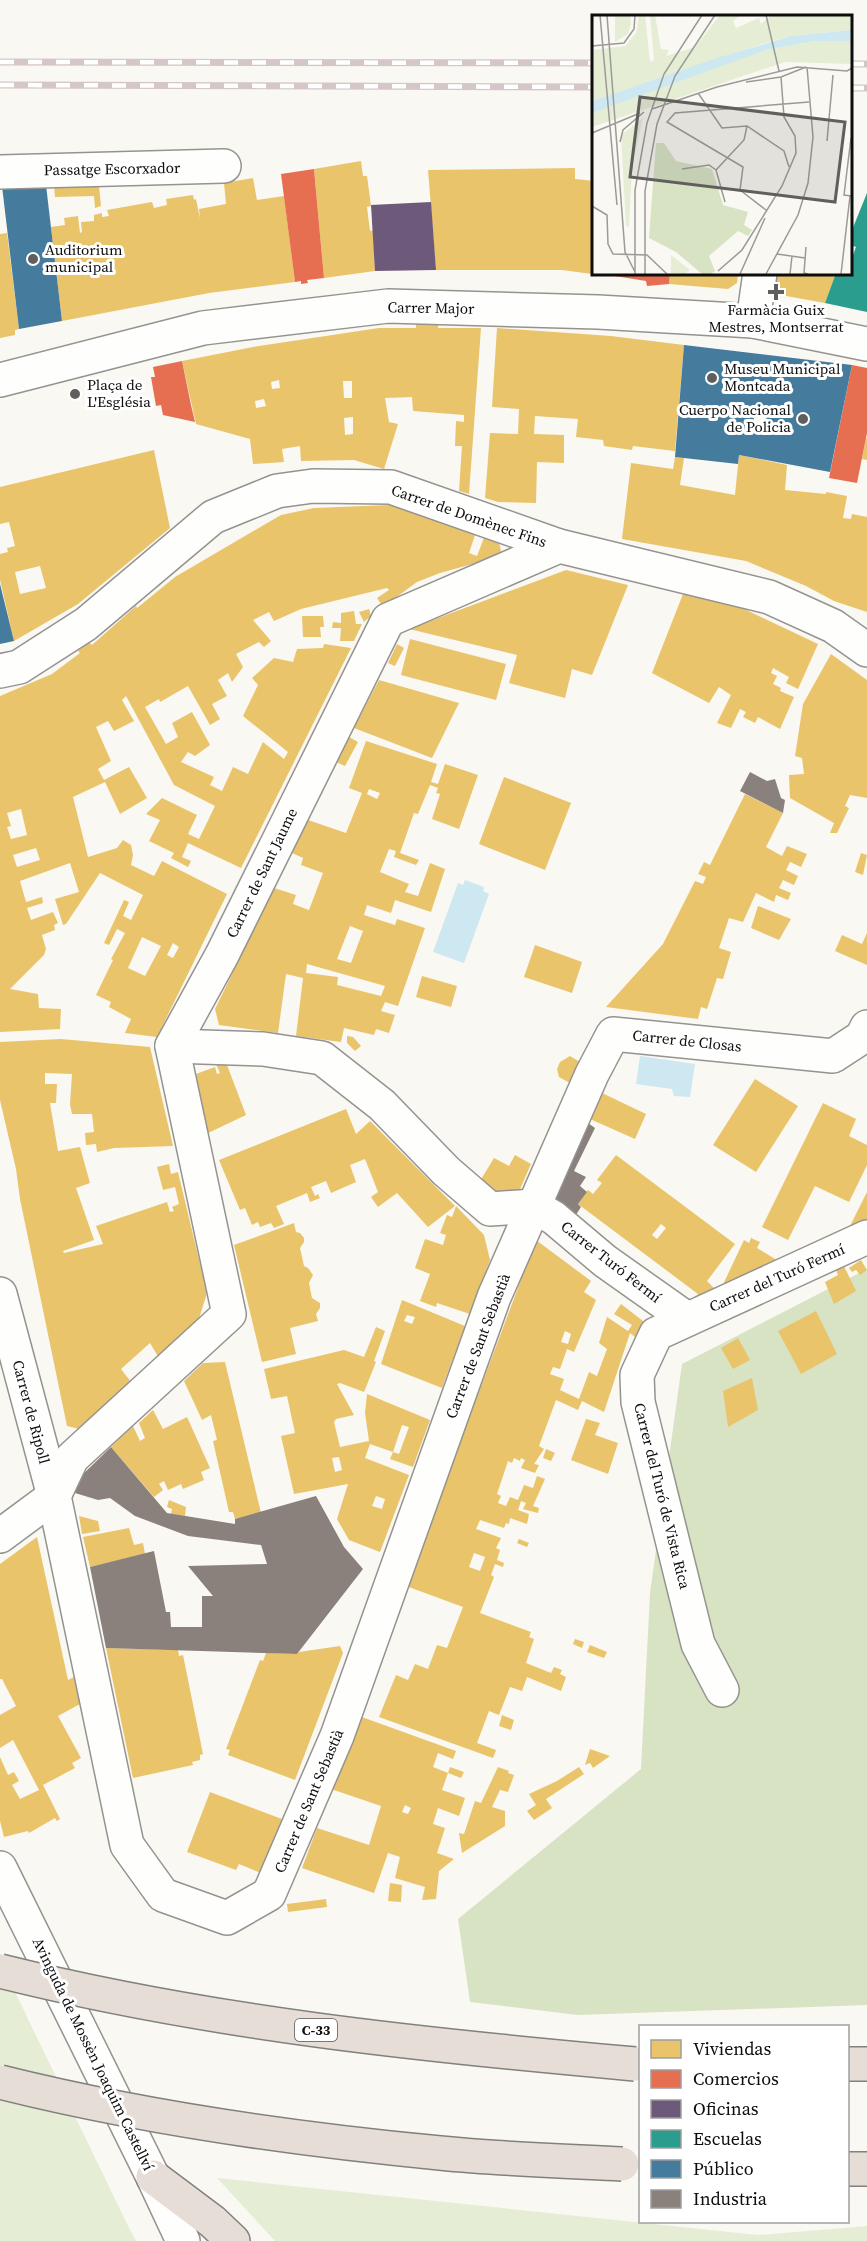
<svg xmlns="http://www.w3.org/2000/svg" width="867" height="2241" font-family="'Source Serif 4',serif">
  <style>
    .green { fill: #e6edd5 }
    .forest { fill: #d8e3c4 }
    .water { fill: #cde8f0 }
    .homes { fill: #e9c46a; fill-rule: evenodd }
    .shops { fill: #e76f51 }
    .offices { fill: #6d597a }
    .schools { fill: #2a9d8f }
    .public { fill: #457b9d; fill-rule: evenodd }
    .industry { fill: #8a817c }
    .lines { fill: none; stroke-linecap: round; stroke-linejoin: round }
    .street-casing { stroke: #949390; stroke-width: 36 }
    .highway-casing { stroke: #81807d; stroke-width: 36 }
    .street { stroke: #fefefd; stroke-width: 33 }
    .highway { stroke: #e7ddd7; stroke-width: 33 }
    .rail-casing { stroke: #d5c7c8; stroke-width: 7 }
    .rail { stroke: #fff; stroke-width: 4.5; stroke-dasharray: 14; stroke-linecap: butt }
    .highway-bridge-casing { stroke: #81807d; stroke-width: 36; stroke-linecap: butt }
    .highway-bridge { stroke: #e7ddd7; stroke-width: 33 }
    .poi-dot { fill: #605f5d; stroke: #fff; stroke-width: 2 }
    .labels { text-anchor: middle; stroke-width: 6; stroke-linejoin: round; paint-order: stroke }
    .shield { fill: #fff; stroke: #565656; stroke-width: 1.5 }
    .shield-label { font-size: 14px; font-weight: bold; fill: #0d0d0d }
    .street-label { font-size: 15px; fill: #0d0d0d; stroke: #fff }
    .poi-label { font-size: 15px; fill: #0d0d0d; stroke: #fff; text-anchor: start }
    .inset-road { fill: none; stroke: #9b9a96; stroke-width: 1.5 }
    .view { fill: #605f5d; fill-opacity: 0.15; stroke: #605f5d; stroke-width: 3 }
    .inset-edge { fill: none; stroke: #0d0d0d; stroke-width: 3 }
  </style>
  <rect width="100%" height="100%" fill="#faf8f2"/>
  <g class="green">
    <polygon points="0,1961 129,2228 136,2241 0,2241"/>
    <polygon points="217,2178 758,2235 867,2226 867,2241 275,2241"/>
  </g>
  <polygon class="forest" points="867,1269 867,2005 578,2015 470,2002 458,1919 641,1769 650,1593 682,1364"/>
  <g class="water">
    <polygon points="465,880 484,887 483,891 489,894 464,963 433,952 458,883 463,885"/>
    <polygon points="640,1056 695,1064 690,1097 674,1096 672,1089 636,1084"/>
  </g>
  <g class="homes">
    <polygon points="361,161 363,176 367,176 371,206 367,207 370,231 374,230 375,271 324,278 314,169"/>
    <polygon points="575,168 575,179 594,181 594,259 592,274 562,270 436,270 428,170"/>
    <polygon points="253,178 257,200 284,196 295,282 209,293 62,321 51,227 65,225 64,218 78,216 80,233 82,232 81,222 94,221 94,215 102,213 102,217 109,216 107,210 152,202 154,208 167,205 166,199 193,195 194,200 196,199 200,219 199,209 226,204 224,183"/>
    <polygon points="54,185 99,186 101,206 95,208 94,196 55,197"/>
    <polygon points="7,233 19,329 15,330 15,335 0,338 0,234"/>
    <polygon points="670,273 738,273 737,283 728,289 669,284"/>
    <polygon points="776,273 836,273 825,303 775,294 773,291"/>
    <path d="M416 322H439L438 328H481L469 494 459 491 462 446H455L456 421 464 422V415L413 411 412 397 385 398 389 422 398 424 384 469 354 460 301 461 300 446 282 449 284 462 253 464 250 439 196 424 182 361 253 347 379 328H416ZM279 380 280 388 272 389 271 382ZM343 381H352V398H344ZM264 399 266 406 256 408 255 401ZM353 417V434L345 435 344 418Z"/>
    <polygon points="497,328 611,336 684,345 675,451 633,446 632,450 604,446 603,440 576,437 578,419 535,416 534,434 564,435 564,463 537,462 536,503 498,502 485,498 490,433 518,434 519,409 492,407"/>
    <polygon points="866,438 867,439 867,460 862,459"/>
    <path d="M154 450 170 528 78 604 14 641 0 580V554L8 552 7 548 15 546 9 522 0 524V487ZM40 566 46 588 20 594 15 572Z"/>
    <polygon points="739,455 787,465 785,490 826,494 826,492 847,496 843,518 851,519 852,514 867,517 867,612 834,601 806,586 746,561 622,539 631,463 673,469 675,457 684,458 680,485 735,495"/>
    <path d="M390 505 434 517 476 532 469 553 477 556 485 535 499 542 501 551 494 558 440 573 417 582 383 607 377 598 389 590 387 588 301 609 274 621 269 612 253 620 271 641 264 647 259 642 236 654 243 667 232 682 228 673 218 680 227 696 212 704 220 719 210 725 188 686 160 702 159 699 145 707 166 744 178 737 172 723 192 712 210 745 195 756 188 752 181 762 214 777 210 785 222 791 233 767 248 774 263 742 284 759 288 752 243 716 258 685 252 678 274 658 293 662 297 649 323 648 324 644 351 648 241 868 188 843 182 857 191 861 188 867 171 858 174 853 149 841 160 820 146 814 162 798 197 815 188 834 199 839 215 806 174 785 126 696 122 700 134 721 114 731 108 721 96 727 111 761 98 769 104 780 129 767 147 798 120 814 105 782 73 797 88 857 117 848 123 840 131 845 133 855 131 865 154 876 162 861 227 894 157 1037 125 1033 131 1019 109 1007 111 1002 96 995 113 960 111 959 125 933 117 929 109 945 104 943 124 900 129 902 123 916 131 920 143 895 100 873 66 924 63 925 55 899 79 892 70 863 20 881 26 902 42 897 43 903 27 908 31 920 53 912 58 923 54 925 55 930 42 935 46 949 44 955 10 989 38 994 39 1008 61 1009 60 1029 0 1032V696L52 674 80 653 78 651 89 642 92 645 136 606 137 608 175 577 281 515 314 508ZM21 809 27 835 11 839 7 827 11 826 7 813ZM36 848 40 860 17 867 13 855ZM142 937 161 946 145 976 128 968ZM173 943 179 947 173 958 167 955Z"/>
    <polygon points="566,570 628,585 592,675 572,669 565,698 509,683 517,655 409,629"/>
    <polygon points="683,594 740,607 818,644 798,689 786,683 789,677 773,668 771,673 777,676 773,684 781,688 780,691 794,697 780,729 758,717 755,723 743,717 746,712 740,709 731,728 717,723 731,695 719,687 709,703 652,673"/>
    <polygon points="369,609 371,616 364,622 359,612"/>
    <polygon points="354,611 356,624 362,624 354,641 340,641 341,628 332,628 333,622 341,623 341,613"/>
    <polygon points="302,616 323,616 324,627 320,627 321,637 303,637"/>
    <polygon points="410,639 506,664 496,700 401,675"/>
    <polygon points="397,644 404,648 395,666 388,663"/>
    <polygon points="831,654 867,680 867,798 850,795 845,806 849,808 837,833 830,833 834,823 790,798 789,775 804,774 802,758 795,756 803,704"/>
    <polygon points="379,680 459,703 432,758 354,728"/>
    <polygon points="349,737 358,742 345,766 336,762"/>
    <path d="M366 741 437 764 431 782 438 784 445 764 478 775 459 829 432 819 440 794 436 793 438 788 430 785 418 814 414 813 400 853 419 860 416 865 394 857 396 851 389 849 380 872 409 884 405 892 418 896 430 863 445 869 431 912 395 900 391 913 367 905 364 915 395 925 397 919 425 928 398 1006 385 1002 381 1011 395 1015 389 1033 376 1029 374 1035 344 1028 341 1042 296 1036 303 978 286 974 278 1033 219 1025 215 1009 274 888 296 895 293 904 309 910 323 873 301 865 303 858 292 853 308 820 346 833 362 793 349 788ZM369 789 380 793 377 799 367 794ZM350 926 363 931 351 963 337 959ZM307 964 332 971 385 986 381 996 337 985 338 977 306 973Z"/>
    <polygon points="504,777 571,803 545,870 479,844"/>
    <polygon points="745,794 783,813 766,847 782,856 787,846 807,854 801,867 790,862 786,870 798,876 794,885 783,880 779,888 791,893 788,900 776,895 774,902 756,893 743,922 729,918 719,948 731,952 723,979 717,978 707,1009 701,1007 698,1019 606,1007 663,944 695,881 703,884 706,877 698,874 704,862 710,865"/>
    <polygon points="861,853 867,855 863,875 855,872"/>
    <polygon points="758,906 791,919 779,940 751,928"/>
    <polygon points="867,933 867,965 835,951 842,935 862,944"/>
    <polygon points="535,945 582,962 572,993 524,977"/>
    <polygon points="422,976 457,986 451,1007 416,997"/>
    <polygon points="347,1036 353,1037 361,1046 355,1051 347,1043"/>
    <polygon points="61,1039 150,1047 173,1146 114,1148 97,1152 96,1144 86,1145 85,1133 94,1132 92,1114 72,1114 70,1104 72,1074 45,1073 45,1084 57,1084 56,1103 50,1103 58,1151 80,1147 90,1183 76,1188 94,1240 63,1251 64,1253 103,1244 96,1226 167,1202 170,1212 174,1211 172,1207 179,1204 175,1187 163,1190 157,1167 169,1164 171,1174 178,1172 207,1293 197,1325 159,1358 150,1343 121,1369 131,1382 79,1429 67,1426 20,1199 16,1169 0,1100 0,1042"/>
    <polygon points="570,1056 580,1062 570,1083 559,1077 557,1069 560,1062"/>
    <polygon points="216,1064 227,1065 246,1115 206,1134 196,1074 215,1067 217,1074 220,1073"/>
    <polygon points="755,1079 798,1106 756,1172 713,1145"/>
    <polygon points="602,1093 646,1114 635,1139 590,1119"/>
    <polygon points="823,1103 856,1119 849,1136 867,1145 867,1165 849,1202 815,1186 788,1240 762,1227"/>
    <polygon points="346,1109 356,1134 370,1121 455,1206 428,1227 397,1193 378,1207 371,1197 378,1192 365,1159 350,1165 356,1182 331,1193 326,1181 311,1187 315,1196 318,1194 320,1198 310,1202 307,1193 276,1206 284,1224 274,1228 271,1223 260,1227 258,1222 252,1225 245,1208 240,1210 219,1160"/>
    <polygon points="515,1155 531,1164 517,1196 498,1199 480,1181 494,1158 509,1166"/>
    <path d="M616 1155 735 1244 707 1281 719 1293 744 1240 749 1243 751 1238 760 1242 757 1248 780 1262 701 1303 691 1302 698 1294 578 1204 588 1190 593 1194 602 1183 597 1180ZM661 1224 666 1228 657 1239 652 1235Z"/>
    <polygon points="867,1192 867,1220 849,1228"/>
    <polygon points="456,1206 484,1235 490,1260 470,1314 437,1303 436,1307 420,1301 430,1274 415,1268 425,1239 443,1245 446,1235 440,1233 447,1215 452,1217"/>
    <polygon points="294,1223 296,1232 300,1233 304,1238 304,1242 300,1248 304,1266 308,1268 313,1275 309,1283 312,1298 320,1303 320,1308 316,1314 318,1321 290,1328 296,1354 262,1362 234,1245"/>
    <path d="M536 1240 591 1281 584 1292 596 1300 574 1352 567 1349 560 1369 553 1367 550 1374 564 1379 560 1390 579 1399 589 1372 597 1376 607 1349 599 1343 607 1317 628 1331 632 1325 614 1314 621 1304 652 1328 641 1342 630 1333 604 1412 582 1401 578 1410 556 1400 539 1446 544 1449 534 1464 539 1465 535 1473 521 1468 525 1460 521 1458 520 1461 514 1458 512 1463 508 1461 497 1494 501 1496 498 1503 506 1506 510 1497 518 1500 524 1485 533 1488 537 1476 545 1479 533 1506 539 1508 538 1513 523 1509 526 1503 521 1501 518 1510 529 1514 527 1524 510 1518 509 1524 506 1523 504 1528 480 1520 476 1529 501 1538 496 1548 500 1550 497 1560 504 1563 503 1567 495 1564 491 1575 494 1577 480 1613 531 1632 529 1637 534 1639 526 1663 551 1673 554 1667 562 1670 560 1674 566 1677 561 1691 527 1677 522 1691 510 1687 499 1715 489 1711 477 1743 496 1750 493 1758 379 1717 396 1675 408 1680 415 1664 428 1669 437 1645 447 1648 463 1607 406 1586ZM565 1331 571 1334 568 1344 561 1342ZM474 1553 485 1557 480 1571 469 1567Z"/>
    <polygon points="861,1260 867,1270 860,1275 856,1270 852,1272 849,1268"/>
    <polygon points="844,1266 856,1291 834,1304 825,1282 838,1275 836,1270"/>
    <path d="M402 1300 465 1326 442 1388 381 1364ZM407 1315 415 1317 412 1324 404 1321Z"/>
    <polygon points="816,1311 837,1354 801,1374 778,1331"/>
    <path d="M376 1327 385 1331 374 1361 376 1362 364 1392 340 1383 337 1384 354 1415 336 1419 334 1422 340 1447 369 1441 365 1413 367 1394 430 1420 413 1467 390 1459 393 1452 399 1454 409 1427 402 1425 393 1452 370 1444 365 1458 409 1475 380 1552 349 1540 337 1519 348 1484 294 1494 281 1436 295 1433 287 1396 271 1399 264 1369 344 1350 364 1357ZM339 1457 342 1470 335 1472 332 1458ZM376 1496 385 1499 382 1509 372 1506Z"/>
    <polygon points="738,1338 750,1360 733,1369 721,1348"/>
    <polygon points="225,1362 261,1513 235,1519 233,1512 229,1512 213,1441 217,1440 211,1415 202,1420 184,1381 203,1363"/>
    <polygon points="752,1378 758,1410 728,1427 723,1391"/>
    <polygon points="153,1410 163,1429 187,1417 210,1468 201,1472 204,1480 183,1489 181,1484 168,1490 164,1481 159,1484 163,1490 154,1497 111,1447 133,1426 140,1441 145,1438 139,1423"/>
    <polygon points="586,1419 600,1423 595,1435 618,1443 608,1474 571,1460"/>
    <polygon points="546,1449 555,1453 551,1461 543,1458"/>
    <polygon points="169,1500 186,1507 185,1516 171,1514 172,1509 167,1507"/>
    <polygon points="79,1516 98,1521 100,1531 82,1534"/>
    <polygon points="129,1528 134,1545 143,1543 145,1554 90,1567 83,1537"/>
    <polygon points="37,1537 68,1680 74,1677 80,1704 58,1716 81,1758 72,1763 75,1768 43,1785 60,1819 57,1821 55,1818 29,1833 28,1831 4,1837 0,1821 0,1757 8,1775 14,1772 19,1781 12,1785 20,1799 39,1790 13,1740 0,1748 0,1715 16,1706 2,1679 0,1679 0,1564"/>
    <polygon points="519,1539 529,1543 527,1547 517,1543"/>
    <polygon points="575,1639 584,1642 582,1648 573,1644"/>
    <polygon points="590,1645 607,1652 604,1658 587,1652"/>
    <polygon points="340,1646 343,1653 295,1780 228,1755 230,1750 226,1749 260,1660 263,1661 266,1653 297,1654 299,1652"/>
    <polygon points="106,1648 178,1650 179,1656 183,1655 203,1754 200,1755 200,1760 192,1762 193,1765 133,1778"/>
    <polygon points="502,1715 514,1720 511,1730 499,1726"/>
    <path d="M359 1716 456 1751 453 1759 438 1753 433 1767 448 1773 442 1790 465 1798 459 1816 438 1808 433 1824 445 1828 437 1853 454 1859 439 1871 436 1899 422 1900 425 1887 395 1878 400 1857 388 1853 374 1893 302 1868 317 1828 369 1845 381 1806 331 1789ZM405 1805 411 1808 408 1814 402 1812Z"/>
    <polygon points="590,1749 610,1756 593,1768 590,1763 585,1765"/>
    <polygon points="450,1767 464,1772 461,1778 448,1773"/>
    <polygon points="498,1767 509,1771 508,1773 514,1775 508,1792 500,1790 492,1807 505,1811 505,1826 462,1853 459,1833 464,1834 475,1801 481,1803"/>
    <polygon points="579,1767 584,1774 546,1799 552,1808 534,1820 527,1811 536,1805 529,1794 557,1781"/>
    <polygon points="210,1792 282,1819 261,1873 239,1864 236,1870 187,1852"/>
    <polygon points="390,1883 402,1885 401,1902 388,1901"/>
    <polygon points="326,1899 327,1907 288,1912 287,1904"/>
  </g>
  <g class="shops">
    <polygon points="314,169 324,278 307,280 308,283 301,284 301,281 295,282 281,174"/>
    <polygon points="596,273 670,273 669,284 647,286 646,281"/>
    <polygon points="182,361 191,405 195,422 163,415 161,405 156,406 151,377 155,377 153,367"/>
    <polygon points="852,365 867,368 867,433 857,483 829,478"/>
  </g>
  <polygon class="offices" points="431,202 436,270 375,271 371,205"/>
  <polygon class="schools" points="867,193 867,312 825,303 836,273 850,273 850,257 852,258 856,247 850,245 850,235"/>
  <g class="public">
    <polygon points="46,185 62,321 19,329 2,186"/>
    <path d="M684 345 852 365 830 472 739 455 738 464 675 457ZM755 405 768 407 763 431 753 429Z"/>
    <polygon points="0,584 14,641 0,644"/>
  </g>
  <g class="industry">
    <polygon points="750,772 767,781 775,779 781,798 785,800 783,813 740,791"/>
    <polygon points="588,1123 595,1128 574,1171 586,1177 580,1186 587,1192 578,1204 581,1207 572,1221 550,1202"/>
    <polygon points="111,1447 167,1513 235,1524 235,1519 316,1496 344,1547 363,1569 297,1654 106,1648 90,1567 154,1551 166,1612 170,1612 171,1627 202,1627 202,1596 213,1596 188,1566 267,1564 261,1545 188,1536 135,1516 110,1498 98,1500 75,1493 79,1478"/>
  </g>
  <g class="lines">
    <defs>
      <g id="street">
        <polyline points="0,172 224,166"/>
        <polyline points="753,321 760,273"/>
        <polyline points="0,380 203,328 388,306 598,312 753,321 867,344"/>
        <polyline points="0,671 19,667 86,624 213,517 277,491 313,486 391,487 559,546 769,597 833,626 867,650"/>
        <polyline points="172,1046 263,1049 322,1058 382,1105 446,1171 490,1209 534,1206"/>
        <polyline points="534,1206 554,1218 605,1261 687,1319"/>
        <polyline points="0,1294 54,1496 127,1845 163,1895 227,1918 269,1894 337,1736 494,1297 592,1074 613,1034 833,1056 862,1037 867,1027"/>
        <polyline points="0,1536 54,1496 72,1458 229,1314 172,1046 222,955 388,620 559,546"/>
        <polyline points="722,1690 698,1644 638,1402 637,1375 656,1334 867,1237"/>
        <polyline points="0,1868 153,2177 183,2241"/>
      </g>
      <g id="highway">
        <polyline points="848,2064 867,2064"/>
        <polyline points="848,2169 867,2169"/>
        <polyline points="153,2177 213,2222 233,2241"/>
      </g>
    </defs>
    <use href="#street" class="street-casing"/>
    <use href="#highway" class="highway-casing"/>
    <use href="#street" class="street"/>
    <use href="#highway" class="highway"/>
    <defs>
      <g id="rail">
        <polyline points="0,62 594,63"/>
        <polyline points="850,64 867,64"/>
        <polyline points="0,85 594,87"/>
        <polyline points="850,88 867,88"/>
      </g>
    </defs>
    <use href="#rail" class="rail-casing"/>
    <use href="#rail" class="rail"/>
    <defs>
      <g id="highway-bridge">
        <path d="M0 1971C208 2023 422 2045 635 2064"/>
        <path d="M0 2082C144 2118 293 2139 440 2153 500 2159 561 2161 622 2164"/>
      </g>
    </defs>
    <use href="#highway-bridge" class="highway-bridge-casing"/>
    <use href="#highway-bridge" class="highway-bridge"/>
  </g>
  <g class="poi-dot">
    <circle cx="33" cy="259" r="6"/>
    <path d="M773 283h6v6h6v6h-6v6h-6v-6h-6v-6h6z"/>
    <circle cx="712" cy="378" r="6"/>
    <circle cx="75" cy="394" r="6"/>
    <circle cx="803" cy="419" r="6"/>
  </g>
  <g class="labels">
    <rect class="shield" x="295" y="2019" width="42" height="22" rx="4.5"/>
    <g class="shield-label">
      <text x="316" y="2035">C-33</text>
    </g>
    <g class="street-label">
      <text transform="translate(112 169) rotate(-1)" y="5">Passatge Escorxador</text>
      <text transform="translate(431 308) rotate(1)" y="5">Carrer Major</text>
      <text transform="translate(469 516) rotate(19)" y="5">Carrer de Domènec Fins</text>
      <text transform="translate(262 873) rotate(-64)" y="5">Carrer de Sant Jaume</text>
      <text transform="translate(687 1041) rotate(6)" y="5">Carrer de Closas</text>
      <text transform="translate(611 1262) rotate(38)" y="5">Carrer Turó Fermí</text>
      <text transform="translate(777 1278) rotate(-24)" y="5">Carrer del Turó Fermí</text>
      <text transform="translate(478 1346) rotate(-69)" y="5">Carrer de Sant Sebastià</text>
      <text transform="translate(31 1412) rotate(75)" y="5">Carrer de Ripoll</text>
      <text transform="translate(662 1496) rotate(76)" y="5">Carrer del Turó de Vista Rica</text>
      <text transform="translate(309 1801) rotate(-67)" y="5">Carrer de Sant Sebastià</text>
      <text transform="translate(93 2054) rotate(64)" y="5">Avinguda de Mossèn Joaquim Castellví</text>
    </g>
    <g class="poi-label">
      <text x="45" y="255">Auditorium<tspan x="45" dy="17">municipal</tspan></text>
      <text x="776" y="315" text-anchor="middle">Farmàcia Guix<tspan x="776" dy="17">Mestres, Montserrat</tspan></text>
      <text x="724" y="374">Museu Municipal<tspan x="724" dy="17">Montcada</tspan></text>
      <text x="87" y="390">Plaça de<tspan x="87" dy="17">L'Església</tspan></text>
      <text x="791" y="415" text-anchor="end">Cuerpo Nacional<tspan x="791" dy="17">de Policia</tspan></text>
    </g>
  </g>
  <g transform="translate(592 15)">
    <rect width="260" height="260" fill="#faf8f2"/>
    <path d="M23 0H38L39 9 36 19 23 27ZM47 0H53L58 47 62 45 58 0H63L69 34 77 35 74 41 103 32 128 0H149L141 6 144 13 167 3 169 9 180 0H259V15L199 21 173 28 0 86V35L33 31 44 18ZM223 26H259V49L193 47 0 112V98L28 85 174 35ZM51 103 40 152 37 212 34 211 29 120ZM79 240 98 255 93 259 79 258Z" fill="#e6edd5"/>
    <path d="M64 128H72L84 146 120 154 131 190 156 197 152 210 160 215 156 221 146 216 117 241 123 256 119 259H110L84 237 57 223Z" fill="#d8e3c4"/>
    <path d="M259 15V26H223L174 35 0 98V86L125 43 199 21Z" fill="#cde8f0"/>
    <path class="inset-road" d="M8 0 25 190M15 0 33 237 43 257M174 0 187 56M0 31 32 28 42 14 43 0M154 67 189 62 214 52M106 78 130 113 155 111 192 136 197 152M60 94 125 72 205 52 255 56 260 53M0 118 48 98M259 123 252 180 260 181M235 126 241 60M28 127 31 115 52 97M90 154 117 150 124 155M124 155 152 125 155 111M124 155 133 187M0 191 15 200 16 229 21 239 55 240 75 259M174 195 148 175 151 152 75 107 83 98 217 87M214 232 212 258 216 259M185 239 213 243M126 256 150 235 190 171 204 138 203 121 192 102 189 62M43 259V175L55 108 72 59 110 0M53 259V176L65 109 83 61 123 0M148 259 173 203M174 259 206 200 216 168 221 122 215 52M198 259 200 241M249 259 258 181"/>
    <path class="view" d="M48 82 253 107 243 187 38 162Z"/>
    <rect width="260" height="260" class="inset-edge"/>
  </g>
  <rect x="639" y="2025" width="210" height="198" fill="#ffffff" stroke="#9e9e9e" stroke-width="1.5"/>
  <rect x="651" y="2040" width="30" height="18" fill="#e9c46a" stroke="#9e9e9e" stroke-width="1.5"/>
  <text x="693" y="2055" font-size="18" fill="#0d0d0d">Viviendas</text>
  <rect x="651" y="2070" width="30" height="18" fill="#e76f51" stroke="#9e9e9e" stroke-width="1.5"/>
  <text x="693" y="2085" font-size="18" fill="#0d0d0d">Comercios</text>
  <rect x="651" y="2100" width="30" height="18" fill="#6d597a" stroke="#9e9e9e" stroke-width="1.5"/>
  <text x="693" y="2115" font-size="18" fill="#0d0d0d">Oficinas</text>
  <rect x="651" y="2130" width="30" height="18" fill="#2a9d8f" stroke="#9e9e9e" stroke-width="1.5"/>
  <text x="693" y="2145" font-size="18" fill="#0d0d0d">Escuelas</text>
  <rect x="651" y="2160" width="30" height="18" fill="#457b9d" stroke="#9e9e9e" stroke-width="1.5"/>
  <text x="693" y="2175" font-size="18" fill="#0d0d0d">Público</text>
  <rect x="651" y="2190" width="30" height="18" fill="#8a817c" stroke="#9e9e9e" stroke-width="1.5"/>
  <text x="693" y="2205" font-size="18" fill="#0d0d0d">Industria</text>
</svg>
